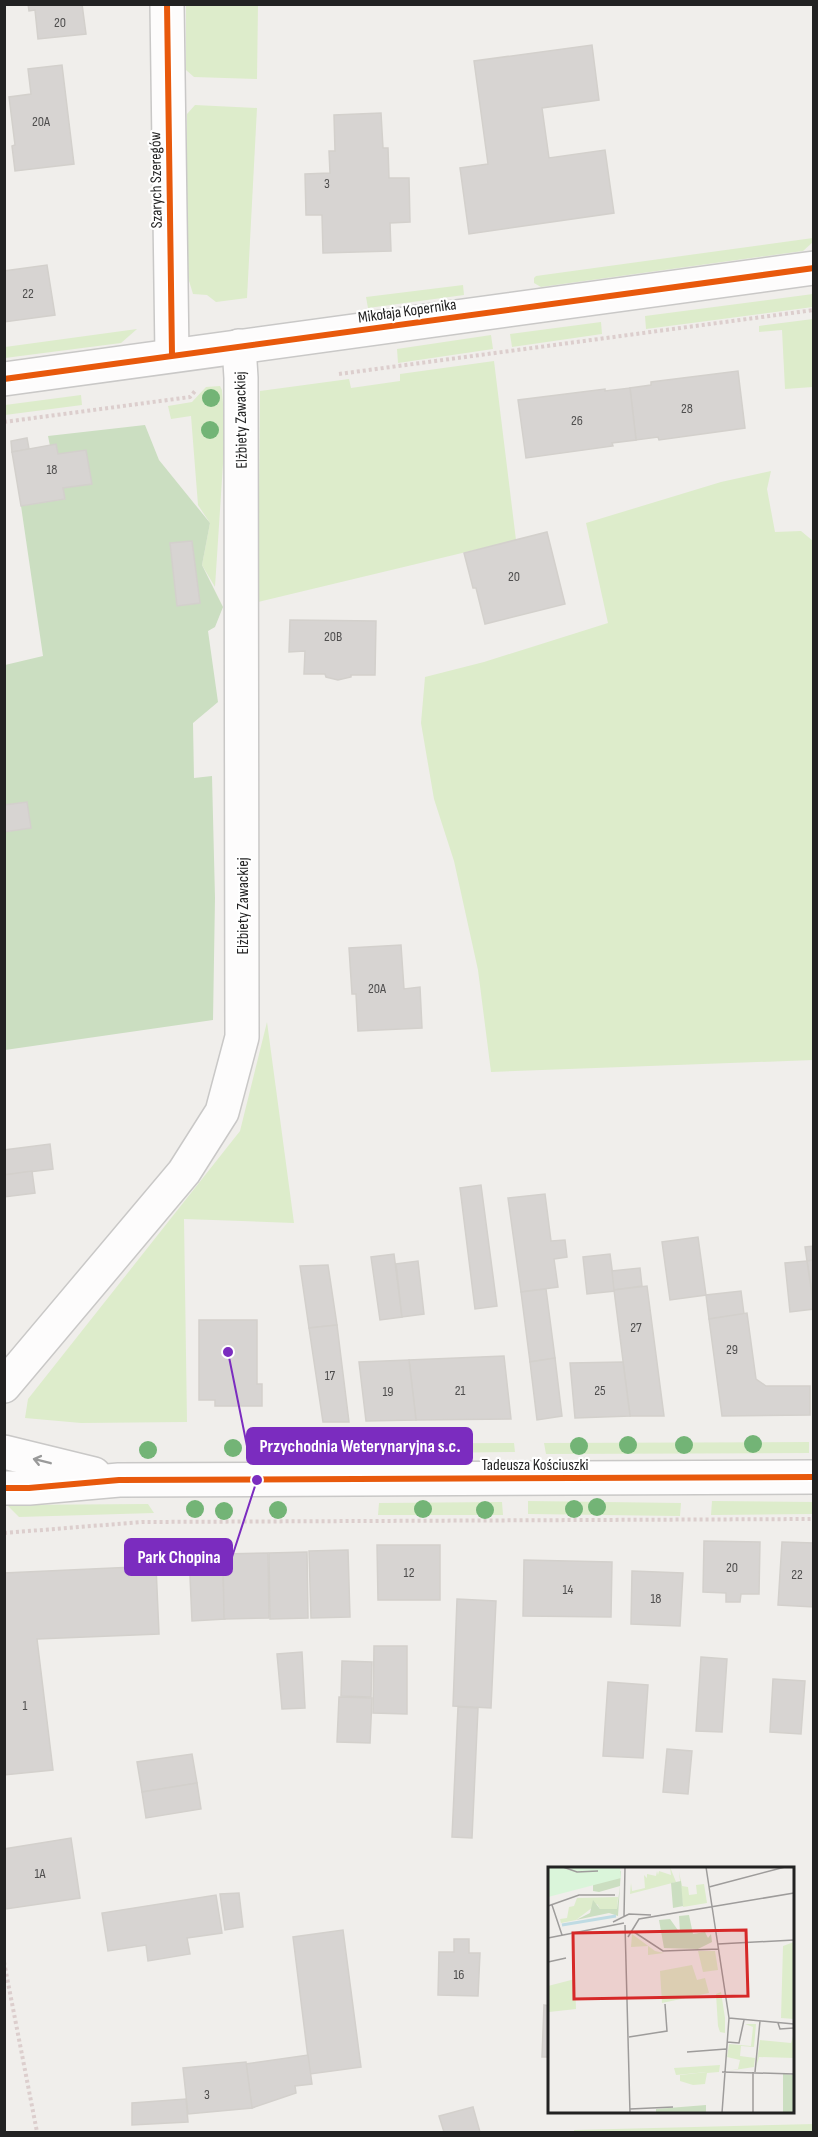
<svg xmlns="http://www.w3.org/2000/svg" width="818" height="2137" font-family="'Sofia Sans Condensed',sans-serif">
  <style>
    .grass { fill: #ddeccb }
    .forest { fill: #cbdec1; fill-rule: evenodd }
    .building { fill: #d7d4d2; stroke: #d3d0cc; stroke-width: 1.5 }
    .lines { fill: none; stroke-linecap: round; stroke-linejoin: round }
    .minor-casing { stroke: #c9c8c7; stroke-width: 36 }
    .path { stroke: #dccecd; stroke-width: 4; stroke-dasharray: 3 3; stroke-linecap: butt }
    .minor { stroke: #fdfcfc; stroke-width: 33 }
    .cycleway-casing { stroke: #fff; stroke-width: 10 }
    .cycleway { stroke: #e8590c; stroke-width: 6 }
    .tree { fill: #73b476 }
    .oneway { stroke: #9a9a9a }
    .labels { text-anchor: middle; stroke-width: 4.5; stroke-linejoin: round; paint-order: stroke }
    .number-label { font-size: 14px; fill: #4f4e4e }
    .street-label { font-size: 16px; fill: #222; stroke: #fff }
    .inset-river { fill: none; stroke: #bfdbe3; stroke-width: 3 }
    .inset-road { fill: none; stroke: #9e9c9b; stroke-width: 1.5 }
    .view { fill: #d62828; fill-opacity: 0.15; stroke: #d62828; stroke-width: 3 }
    .inset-edge { fill: none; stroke: #222; stroke-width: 3 }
    .leader { fill: none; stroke: #7b2cbf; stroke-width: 2 }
    .callout-dot { fill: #7b2cbf; stroke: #fff; stroke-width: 2 }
    .callout { fill: #7b2cbf; stroke: #7b2cbf; stroke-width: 2 }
    .callout-label { font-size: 18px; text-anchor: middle; font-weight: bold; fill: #fff }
  </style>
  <rect width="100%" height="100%" fill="#f0eeeb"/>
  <g class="grass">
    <polygon points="186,5 258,5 257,79 194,77 186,70"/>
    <polygon points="195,105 257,108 247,298 216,302 207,295 193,294 186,271 187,114"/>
    <polygon points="813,238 813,242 803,251 541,287 534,283 534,278 536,276"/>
    <polygon points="463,285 464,295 368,308 366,297"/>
    <polygon points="813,294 813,307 646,329 645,316"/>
    <polygon points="813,319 813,387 785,389 782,330 759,332 759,326"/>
    <polygon points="601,322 602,334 512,347 510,334"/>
    <polygon points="137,329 121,343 5,358 5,347"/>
    <polygon points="491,335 493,349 398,363 397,349"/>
    <polygon points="494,361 516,540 258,602 260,391 349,379 351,388 400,381 400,374"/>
    <polygon points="220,386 222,390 225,433 215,587 202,565 210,523 198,505 191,416 171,419 168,406 192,402 206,387"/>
    <polygon points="81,395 82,405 5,415 5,405"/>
    <polygon points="771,471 767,489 775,532 801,531 813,541 813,1060 491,1072 478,970 454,861 434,799 421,723 425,677 484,662 608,623 586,523 721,482"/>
    <polygon points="267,1022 294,1223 184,1219 187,1422 81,1423 25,1418 28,1399 240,1131"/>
    <polygon points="809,1442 809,1453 546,1454 544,1443"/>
    <polygon points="514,1443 515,1452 262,1455 262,1444"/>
    <polygon points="528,1501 681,1503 680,1516 528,1514"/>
    <polygon points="712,1501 813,1502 813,1514 711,1515"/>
    <polygon points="502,1502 503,1515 378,1515 379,1503"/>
    <polygon points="148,1504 154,1513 19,1517 7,1505"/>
    <polygon points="814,2124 813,2132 574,2132 574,2130"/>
  </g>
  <path class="forest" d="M145 425 159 460 210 523 202 565 223 607 215 627 208 631 218 702 193 723 194 778 212 776 215 898 213 1020 5 1050V832L31 828 26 802 5 805V665L43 656 21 506 65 499 63 488 91 483 58 454 56 445 50 446 48 436ZM192 541 199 603 178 606Z"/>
  <g class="building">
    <polygon points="28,4 82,4 86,34 38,39 35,10 29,11"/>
    <polygon points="592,45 599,100 542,108 549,158 605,150 614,213 469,234 460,168 488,164 474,61"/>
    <polygon points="62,65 74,164 15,171 12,146 15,145 9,97 31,94 28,69"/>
    <polygon points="381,113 383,148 388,148 389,178 409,178 410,222 390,223 391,251 323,253 322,215 306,215 305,174 330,173 329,151 335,151 334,115"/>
    <polygon points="47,265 55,315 4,322 4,271"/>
    <polygon points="738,371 745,428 659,440 658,437 636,440 630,388 651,385 651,382"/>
    <polygon points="630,388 636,440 612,443 613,446 526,458 518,400 605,389 605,391"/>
    <polygon points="27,438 29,449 12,452 11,441"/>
    <polygon points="56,444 58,454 86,450 92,484 63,488 65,499 21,506 12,452"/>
    <polygon points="547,532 565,604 485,624 476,588 473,588 464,553"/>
    <polygon points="192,541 200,603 177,606 170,543"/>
    <polygon points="290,620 376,621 375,675 351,675 351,677 338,680 326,677 325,674 304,674 305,651 289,652"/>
    <polygon points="27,802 31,828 4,832 4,805"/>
    <polygon points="401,945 404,989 420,987 422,1028 358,1031 356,994 352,994 349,948"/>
    <polygon points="50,1144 53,1169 4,1175 4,1150"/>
    <polygon points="32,1171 35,1193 4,1197 4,1175"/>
    <polygon points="481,1185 497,1306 475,1309 460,1188"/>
    <polygon points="545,1194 551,1241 565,1240 567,1257 554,1259 558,1287 521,1292 508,1198"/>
    <polygon points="698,1237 706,1295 670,1300 662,1242"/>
    <polygon points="814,1246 814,1260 807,1261 805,1247"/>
    <polygon points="394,1254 402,1317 380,1320 371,1257"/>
    <polygon points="610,1254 615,1291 587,1294 583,1257"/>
    <polygon points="814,1260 814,1292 812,1292 807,1261"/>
    <polygon points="418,1261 424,1314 402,1317 396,1264"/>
    <polygon points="807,1261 814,1309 790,1312 785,1263"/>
    <polygon points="328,1265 337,1325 309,1328 300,1266"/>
    <polygon points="640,1268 642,1286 614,1290 612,1271"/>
    <polygon points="647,1286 664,1416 630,1416 614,1290"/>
    <polygon points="546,1289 555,1358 530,1362 521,1292"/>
    <polygon points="741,1291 744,1314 709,1319 706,1295"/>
    <polygon points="747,1313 756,1379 766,1386 810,1386 810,1415 722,1416 709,1319"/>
    <polygon points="199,1320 257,1320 257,1384 262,1384 262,1406 215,1406 215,1400 199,1400"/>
    <polygon points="337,1325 349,1422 323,1422 309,1328"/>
    <polygon points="504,1356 511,1419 416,1420 409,1360"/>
    <polygon points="555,1358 562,1416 537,1420 530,1362"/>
    <polygon points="409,1360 416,1420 366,1421 359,1362"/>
    <polygon points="623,1362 630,1416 575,1418 570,1363"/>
    <polygon points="704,1541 760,1542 759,1594 741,1594 740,1602 726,1602 726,1593 703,1592"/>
    <polygon points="782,1542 814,1543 814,1607 778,1605"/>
    <polygon points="377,1545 440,1545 440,1600 378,1600"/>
    <polygon points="348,1550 350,1617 311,1618 309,1551"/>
    <polygon points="307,1552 308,1618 270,1619 269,1553"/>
    <polygon points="222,1553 225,1619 192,1621 189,1554"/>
    <polygon points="268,1553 269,1618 224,1619 223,1554"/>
    <polygon points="524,1560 612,1562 611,1617 523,1616"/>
    <polygon points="156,1566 159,1634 37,1639 53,1770 4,1775 4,1573"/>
    <polygon points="632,1571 683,1573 680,1626 631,1624"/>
    <polygon points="457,1599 496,1601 491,1708 453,1706"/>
    <polygon points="374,1646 407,1646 407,1714 373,1713"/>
    <polygon points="302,1652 305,1708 282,1709 277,1654"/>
    <polygon points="701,1657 727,1659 722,1732 696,1731"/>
    <polygon points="342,1661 372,1662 371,1697 341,1696"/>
    <polygon points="773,1679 805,1681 801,1734 770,1732"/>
    <polygon points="608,1682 648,1685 643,1758 603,1756"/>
    <polygon points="339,1697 372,1698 370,1743 337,1742"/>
    <polygon points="458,1707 478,1708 472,1838 452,1837"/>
    <polygon points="667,1749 692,1751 688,1794 663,1792"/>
    <polygon points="192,1754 197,1783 142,1792 137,1762"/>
    <polygon points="197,1783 201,1809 146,1818 142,1792"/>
    <polygon points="71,1838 80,1898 6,1909 4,1849"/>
    <polygon points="239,1893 243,1927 225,1930 220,1894"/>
    <polygon points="216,1895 222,1933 187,1938 190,1954 148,1961 146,1945 108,1951 102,1913"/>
    <polygon points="343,1930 361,2067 310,2074 293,1937"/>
    <polygon points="454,1939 469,1939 469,1953 480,1953 478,1996 438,1995 439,1952 454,1952"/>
    <polygon points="544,2005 550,2006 550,2057 542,2057"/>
    <polygon points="308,2055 312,2084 295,2086 296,2093 252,2108 246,2064"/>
    <polygon points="246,2062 252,2108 188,2114 183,2068"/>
    <polygon points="186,2099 188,2122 132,2125 132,2103"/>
    <polygon points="473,2107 480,2132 444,2132 439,2116"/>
  </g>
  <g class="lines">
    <defs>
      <g id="minor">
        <polyline points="167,4 172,355"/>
        <polyline points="4,379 814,268"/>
        <polyline points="4,1386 184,1172 222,1112 242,1037 241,378 239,346"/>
        <polyline points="4,1452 94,1474"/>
        <polyline points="4,1488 29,1488 119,1480 814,1477"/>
      </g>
    </defs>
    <use href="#minor" class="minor-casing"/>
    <g class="path">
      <polyline points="339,374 814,310"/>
      <polyline points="4,422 190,397 195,391"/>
      <polyline points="4,1533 142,1522 814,1519"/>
      <polyline points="4,1962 37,2132"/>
    </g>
    <use href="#minor" class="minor"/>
    <defs>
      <g id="cycleway">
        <polyline points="167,4 172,355"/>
        <polyline points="4,379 814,268"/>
        <polyline points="4,1488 29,1488 119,1480 814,1477"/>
      </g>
    </defs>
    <use href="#cycleway" class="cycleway-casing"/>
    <use href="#cycleway" class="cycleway"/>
  </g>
  <g class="tree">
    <circle cx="211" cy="398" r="9"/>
    <circle cx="210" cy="430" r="9"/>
    <circle cx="753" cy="1444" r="9"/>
    <circle cx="628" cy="1445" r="9"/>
    <circle cx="684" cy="1445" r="9"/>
    <circle cx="579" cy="1446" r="9"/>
    <circle cx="233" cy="1448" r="9"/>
    <circle cx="148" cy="1450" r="9"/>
    <circle cx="597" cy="1507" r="9"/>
    <circle cx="195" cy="1509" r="9"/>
    <circle cx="423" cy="1509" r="9"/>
    <circle cx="574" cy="1509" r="9"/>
    <circle cx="278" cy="1510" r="9"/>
    <circle cx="485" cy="1510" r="9"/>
    <circle cx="224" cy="1511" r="9"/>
  </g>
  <defs><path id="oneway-shaft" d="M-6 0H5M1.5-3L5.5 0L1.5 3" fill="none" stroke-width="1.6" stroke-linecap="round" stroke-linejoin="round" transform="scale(1.5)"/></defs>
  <use class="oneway" href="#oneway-shaft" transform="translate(42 1461) rotate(-166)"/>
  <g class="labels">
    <g class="number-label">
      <text x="60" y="27">20</text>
      <text x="41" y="126">20A</text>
      <text x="327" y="188">3</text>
      <text x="28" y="298">22</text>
      <text x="687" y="413">28</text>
      <text x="577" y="425">26</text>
      <text x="52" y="474">18</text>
      <text x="514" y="581">20</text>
      <text x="333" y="641">20B</text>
      <text x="377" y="993">20A</text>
      <text x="636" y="1332">27</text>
      <text x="732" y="1354">29</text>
      <text x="330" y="1380">17</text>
      <text x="460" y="1395">21</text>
      <text x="600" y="1395">25</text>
      <text x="388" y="1396">19</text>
      <text x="732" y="1572">20</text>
      <text x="409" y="1577">12</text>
      <text x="797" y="1579">22</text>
      <text x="568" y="1594">14</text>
      <text x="656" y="1603">18</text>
      <text x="25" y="1710">1</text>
      <text x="40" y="1878">1A</text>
      <text x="459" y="1979">16</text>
      <text x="207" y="2099">3</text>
    </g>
    <g class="street-label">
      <text transform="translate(155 180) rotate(-91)" y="6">Szarych Szeregów</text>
      <text transform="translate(407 310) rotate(-8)" y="6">Mikołaja Kopernika</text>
      <text transform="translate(240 420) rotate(-91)" y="6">Elżbiety Zawackiej</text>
      <text transform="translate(242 906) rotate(-90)" y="6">Elżbiety Zawackiej</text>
      <text x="535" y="1470">Tadeusza Kościuszki</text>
    </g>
  </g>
  <g transform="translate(548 1867)">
    <rect width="246" height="246" fill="#f0eeeb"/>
    <path d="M122 0 128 15 82 27 83 16 84 24 97 21 96 8 99 11V7L108 9 109 4 110 8 111 4 123 8ZM131 5 134 19 140 20 141 28 149 27 148 18 156 17 159 36 135 40ZM70 30 69 42H52L49 37 28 53 13 56 12 52 19 51 21 40 26 39 29 31ZM84 67 107 84 116 86 100 88V79L83 80ZM246 75V152L233 151 235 79ZM150 84H167L170 103 155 105ZM144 98 149 113 157 111 161 126 114 136 112 104ZM27 112 28 142 1 145 0 153V119ZM173 125 177 151V166L172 165 170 159 168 127ZM197 157H208L206 180 193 179 192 189 207 191 206 200 180 204 190 202 192 193 179 190 181 177 203 179 205 160ZM246 165V191L211 190 208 200 212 173 243 176ZM172 198 171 205 159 206 157 217 145 218 132 214V208L159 205 128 208 126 201Z" fill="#ddeccb"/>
    <path d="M73 4 70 49 61 46 28 53 42 46 45 33 52 42H69L72 19 51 25 45 24V17ZM133 14 135 39 125 41 123 16ZM141 48 145 67 157 65 160 71 163 67 164 75 150 82 116 81 111 53 122 52 132 66 131 49ZM235 207 246 208V246H235ZM158 238V246H108V242Z" fill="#cbdec1"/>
    <path d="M0 0H72L73 11 0 30Z" fill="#daf5da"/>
    <path class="inset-river" d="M14 58 68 49"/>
    <path class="inset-road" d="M15 0 29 5 50 4M158 0 181 151 174 246M161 20 237 0M4 38 14 68M0 39 31 28H67M76 49 77 0M65 55 81 47 103 48M77 58 82 246M86 65 115 84 171 82M80 70 91 52 246 26M0 71 76 56M170 77 246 73M0 95 18 91M181 151 246 157M230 156 232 162 246 161M81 170 119 164 117 137M179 175 191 176 196 153M139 185 178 182M174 205 246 207M205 205V246M207 205 212 154M82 242 125 240"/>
    <path class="view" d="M198 63 200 129 26 132 25 66Z"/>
    <rect width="246" height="246" class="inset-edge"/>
  </g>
  <path class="leader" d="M228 1352L247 1446M257 1480L232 1557"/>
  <g class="callout-dot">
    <circle cx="228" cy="1352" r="6"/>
    <circle cx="257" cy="1480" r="6"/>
  </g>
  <g class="callout">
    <rect x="247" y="1428" width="225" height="36" rx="6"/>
    <rect x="125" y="1539" width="107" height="36" rx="6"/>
  </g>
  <g class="callout-label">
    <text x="360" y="1452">Przychodnia Weterynaryjna s.c.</text>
    <text x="179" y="1563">Park Chopina</text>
  </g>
  <rect width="818" height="2137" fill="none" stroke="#222222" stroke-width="12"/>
</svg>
